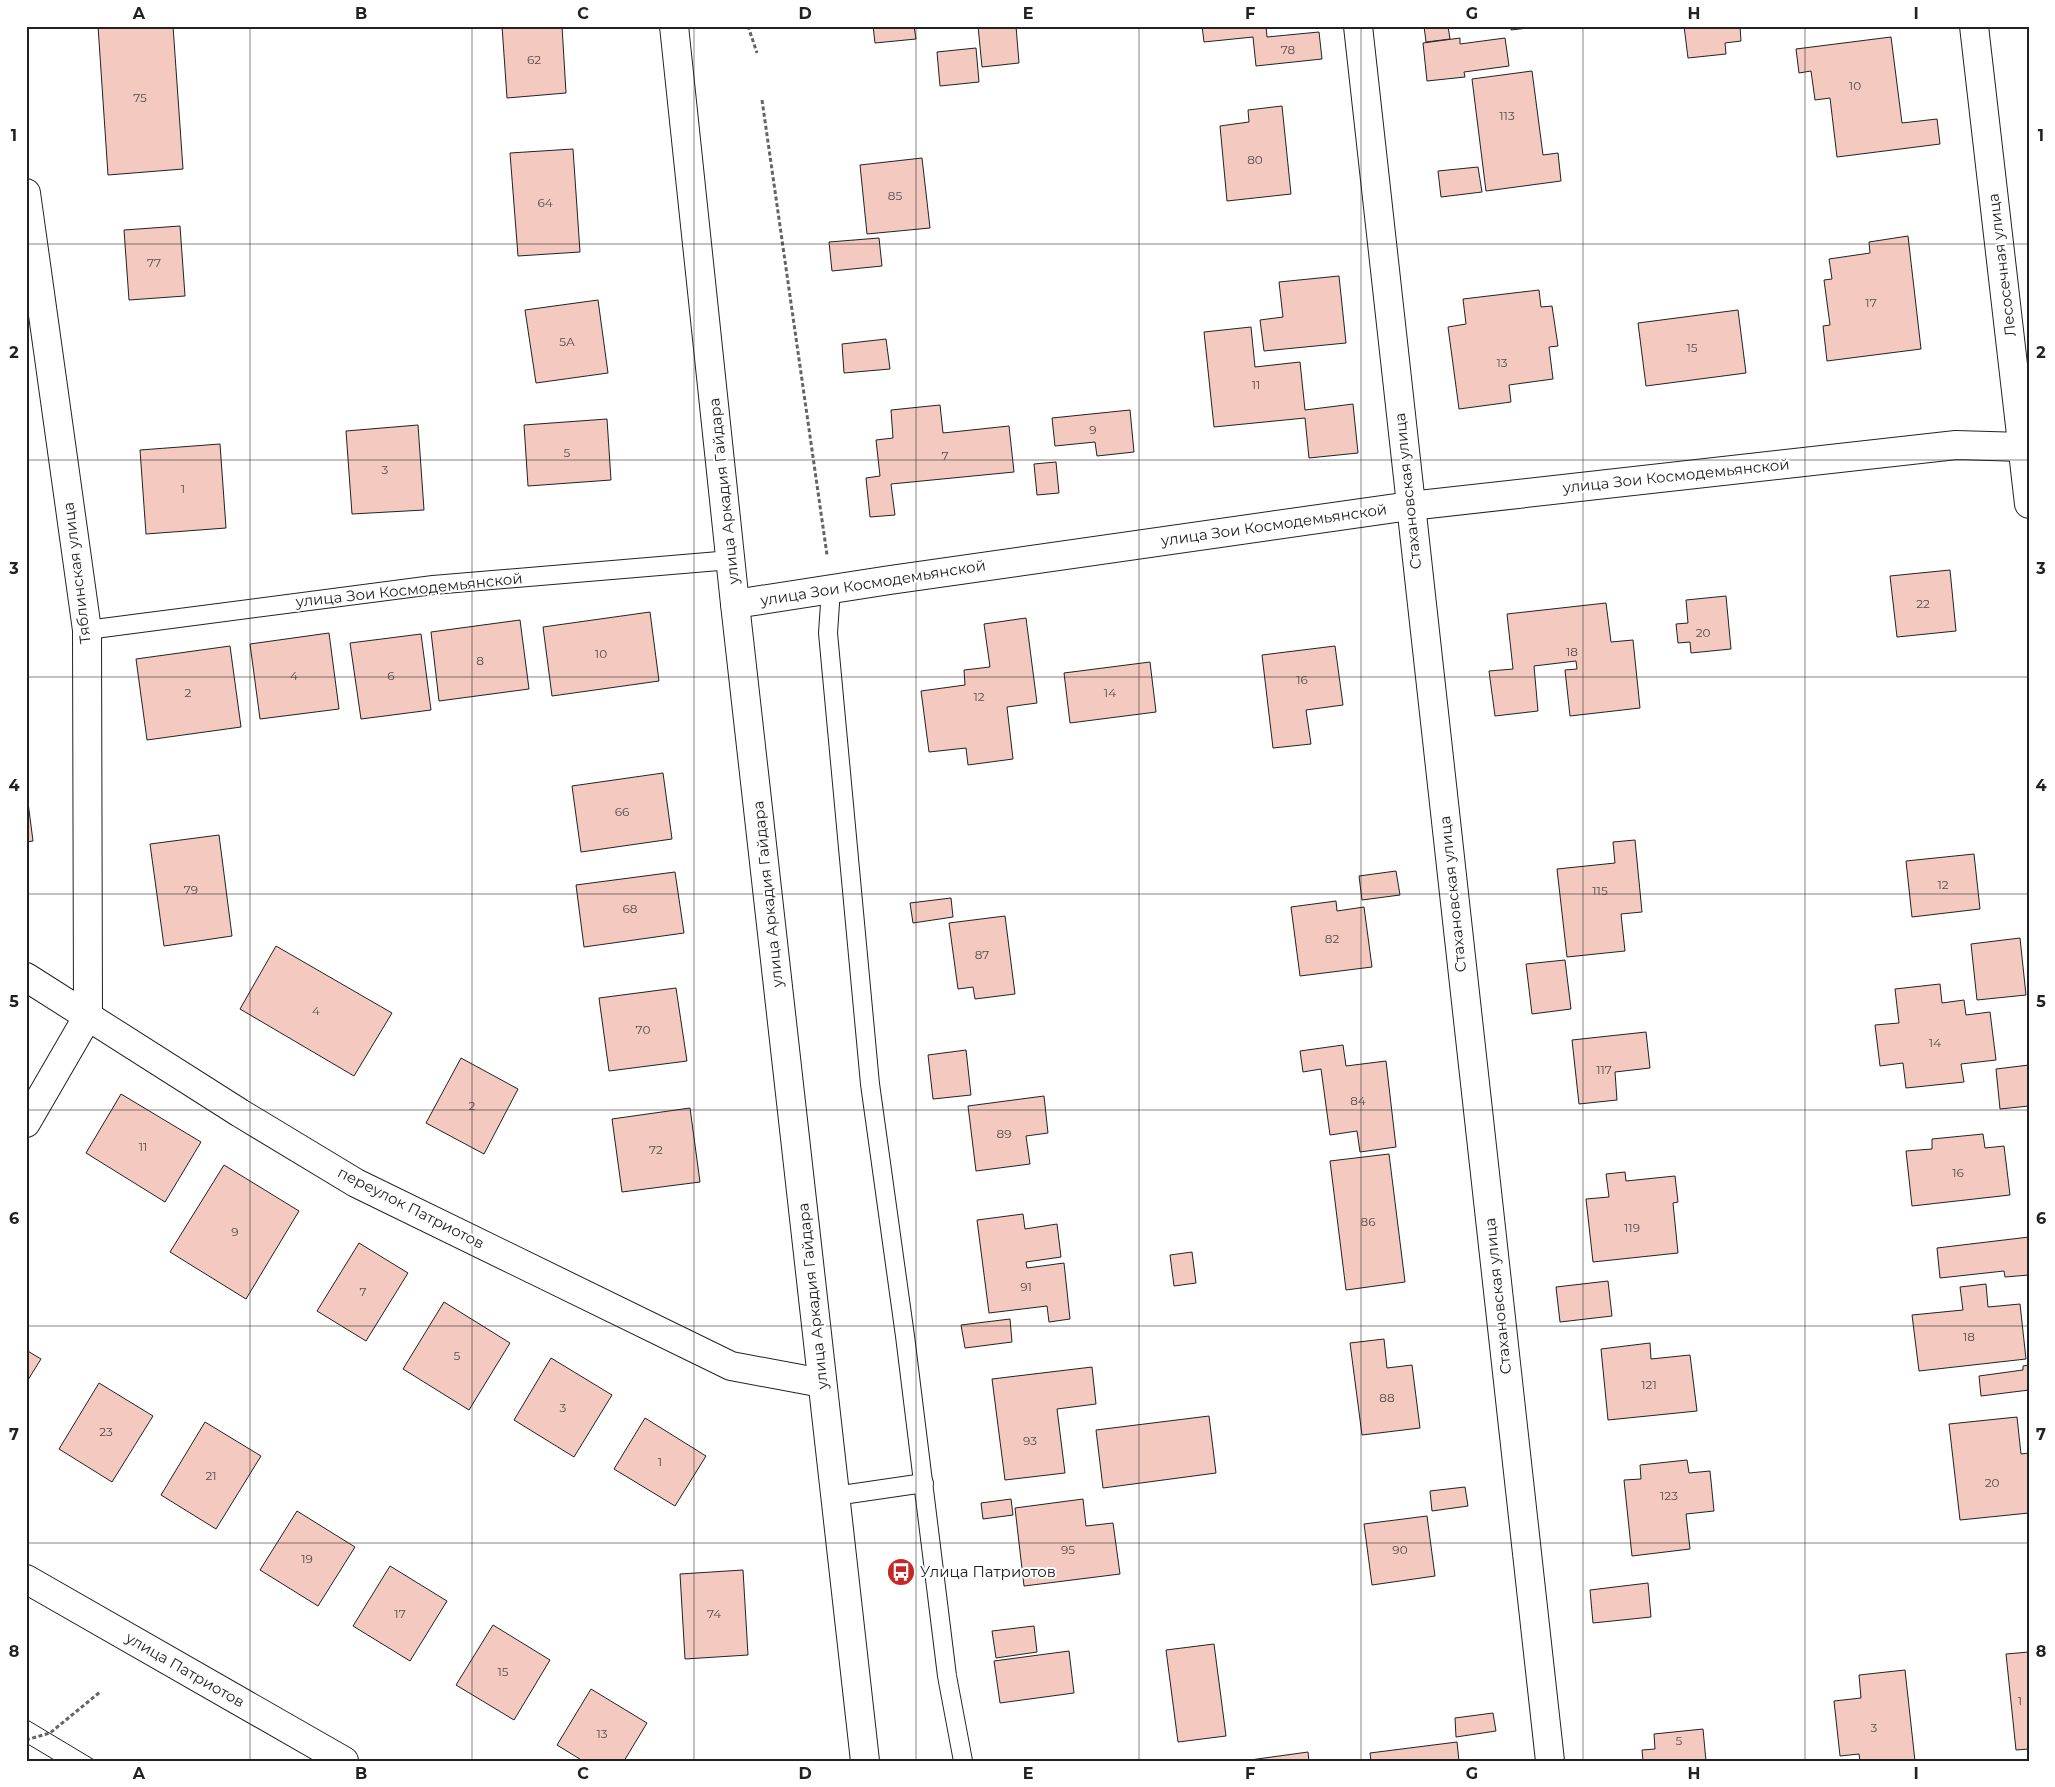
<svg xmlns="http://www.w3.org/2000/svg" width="2055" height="1787" font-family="Montserrat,sans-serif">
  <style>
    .building { fill: #f3c9c0; stroke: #222 }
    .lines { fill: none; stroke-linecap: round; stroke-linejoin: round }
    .lane-casing { stroke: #222; stroke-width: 20 }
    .street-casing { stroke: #222; stroke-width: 30 }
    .secondary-casing { stroke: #222; stroke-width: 30 }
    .primary-casing { stroke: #222; stroke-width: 30 }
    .path { stroke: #646464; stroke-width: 3; stroke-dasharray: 4 2.5; stroke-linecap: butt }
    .lane { stroke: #fff; stroke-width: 18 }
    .street { stroke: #fff; stroke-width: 28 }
    .secondary { stroke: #fff; stroke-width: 28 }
    .primary { stroke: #fff; stroke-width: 28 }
    .tram { stroke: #222; stroke-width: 1 }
    .grid { fill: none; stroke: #222; stroke-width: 1; stroke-opacity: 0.55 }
    .labels { text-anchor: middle; stroke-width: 4; stroke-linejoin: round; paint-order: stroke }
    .number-label { font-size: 12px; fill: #564c4a }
    .street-label { font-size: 15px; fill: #222; stroke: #fff }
    .poi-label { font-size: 15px; fill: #222; stroke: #fff; text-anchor: start }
    .neatline { fill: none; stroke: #222; stroke-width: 2 }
    .grid-label { font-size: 16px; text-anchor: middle; font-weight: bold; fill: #222 }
  </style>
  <rect width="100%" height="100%" fill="#fff"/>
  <g class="building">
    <polygon points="98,26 173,26 183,169 108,175"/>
    <polygon points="502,26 562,26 566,93 507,98"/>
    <polygon points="873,26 914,26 916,39 875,43"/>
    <polygon points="978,26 1016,26 1019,63 982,67"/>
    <polygon points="1202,26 1266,26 1267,37 1319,32 1322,59 1256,66 1253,37 1204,42"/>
    <polygon points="1424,26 1448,26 1450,39 1426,42"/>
    <polygon points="1511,26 1545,26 1511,30"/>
    <polygon points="1684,26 1740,26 1741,41 1725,43 1726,54 1688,58"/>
    <polygon points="1891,37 1902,123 1937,119 1940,144 1837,157 1830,98 1815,100 1811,71 1799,73 1796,49"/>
    <polygon points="1460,38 1460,44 1505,38 1509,66 1464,72 1465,77 1427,81 1423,43"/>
    <polygon points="976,48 979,82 940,86 937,52"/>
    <polygon points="1532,71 1543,155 1558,153 1561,181 1486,191 1472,79"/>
    <polygon points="1282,106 1291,194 1227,201 1220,126 1249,122 1248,110"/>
    <polygon points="573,149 580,252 518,256 510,153"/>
    <polygon points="922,158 930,228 867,234 860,165"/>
    <polygon points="1478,167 1482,192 1441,197 1438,171"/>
    <polygon points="180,226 185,296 129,300 124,230"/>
    <polygon points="1908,236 1921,349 1827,361 1823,326 1830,325 1824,280 1832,279 1829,259 1870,253 1869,242"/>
    <polygon points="879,238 882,266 832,271 829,242"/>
    <polygon points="1339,276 1346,343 1264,351 1260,320 1283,317 1279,282"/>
    <polygon points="1539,290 1541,307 1552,306 1558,346 1549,347 1553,379 1509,385 1511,402 1459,409 1448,327 1466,324 1463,299"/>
    <polygon points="598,300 608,373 536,383 525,310"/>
    <polygon points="1738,310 1746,373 1646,386 1638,323"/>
    <polygon points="1251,327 1255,367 1300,362 1305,410 1353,404 1358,453 1309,458 1305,418 1214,427 1204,332"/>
    <polygon points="886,339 890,369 844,373 842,344"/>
    <polygon points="940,405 943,433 1009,426 1014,472 891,484 895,515 870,517 866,478 880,476 876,440 893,438 891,410"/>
    <polygon points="1130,410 1134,452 1097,456 1095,442 1055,446 1052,418"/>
    <polygon points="607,419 611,480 528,486 524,425"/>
    <polygon points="418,425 424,510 352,514 346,431"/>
    <polygon points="220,444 226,528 146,534 140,450"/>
    <polygon points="1056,462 1059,493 1037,495 1034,464"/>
    <polygon points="1950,570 1956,631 1897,637 1890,576"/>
    <polygon points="1726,596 1731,649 1691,653 1690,642 1678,643 1676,624 1688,623 1686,600"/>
    <polygon points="1606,603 1611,642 1633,640 1640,708 1570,716 1565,670 1577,669 1576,661 1534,666 1538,711 1495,716 1489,671 1513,669 1507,614"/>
    <polygon points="650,612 659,681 552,696 543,627"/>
    <polygon points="1026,618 1037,703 1007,707 1013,759 968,765 966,748 929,752 921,691 965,685 964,670 990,667 984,624"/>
    <polygon points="520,620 529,689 439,701 431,632"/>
    <polygon points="329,633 339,709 260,719 250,644"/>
    <polygon points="421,634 431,710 361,719 350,643"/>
    <polygon points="230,646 241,727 147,740 136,659"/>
    <polygon points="1335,646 1343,705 1306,710 1311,744 1273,748 1262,655"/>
    <polygon points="1150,662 1156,712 1070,723 1064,673"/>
    <polygon points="663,773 672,839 581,852 572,786"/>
    <polygon points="26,787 33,841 26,842"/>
    <polygon points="219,835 232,936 164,946 150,844"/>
    <polygon points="1635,840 1642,912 1621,914 1625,951 1567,957 1557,869 1615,863 1613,842"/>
    <polygon points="1974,854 1980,909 1912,917 1906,861"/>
    <polygon points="1396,871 1400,895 1362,900 1359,876"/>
    <polygon points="675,872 684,933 584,947 576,885"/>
    <polygon points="951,898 953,917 913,923 910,903"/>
    <polygon points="1336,901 1337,911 1364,907 1372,967 1300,976 1291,907"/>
    <polygon points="1005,916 1015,994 975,999 973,987 958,989 949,923"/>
    <polygon points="2020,938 2026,995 1977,1000 1971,944"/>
    <polygon points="276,946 392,1013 354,1076 240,1009"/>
    <polygon points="1565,960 1571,1009 1532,1014 1526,964"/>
    <polygon points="1940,984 1942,1003 1964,1000 1966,1015 1990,1012 1996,1060 1961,1064 1964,1082 1906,1088 1903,1063 1880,1066 1875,1025 1899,1023 1895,989"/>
    <polygon points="676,988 687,1061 609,1071 599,998"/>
    <polygon points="1646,1032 1650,1068 1615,1072 1617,1100 1579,1104 1572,1040"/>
    <polygon points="1343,1045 1346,1066 1386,1061 1396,1147 1360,1152 1357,1131 1330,1135 1321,1069 1303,1072 1300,1051"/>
    <polygon points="966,1050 971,1095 933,1099 928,1055"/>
    <polygon points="461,1058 518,1089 484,1154 426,1123"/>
    <polygon points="2029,1065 2029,1106 2000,1109 1996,1069"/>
    <polygon points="121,1094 201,1142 165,1202 86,1153"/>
    <polygon points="1044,1096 1048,1133 1026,1136 1030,1164 976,1171 968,1106"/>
    <polygon points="690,1108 700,1182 622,1192 612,1119"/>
    <polygon points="1983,1134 1985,1148 2004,1146 2010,1195 1912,1206 1906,1151 1932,1149 1932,1139"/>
    <polygon points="1389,1154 1405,1282 1346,1290 1330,1161"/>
    <polygon points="224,1165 299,1211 246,1299 170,1252"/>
    <polygon points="1625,1172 1626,1181 1675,1176 1678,1202 1673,1203 1678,1253 1593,1262 1586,1199 1609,1197 1606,1174"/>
    <polygon points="1023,1214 1025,1229 1057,1224 1061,1257 1026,1262 1027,1268 1064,1263 1070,1319 1049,1322 1047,1306 989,1313 977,1220"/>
    <polygon points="2029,1237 2029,1275 2005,1277 2004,1271 1940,1278 1937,1248"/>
    <polygon points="359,1243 408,1273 366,1341 317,1311"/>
    <polygon points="1192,1252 1196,1283 1174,1286 1170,1255"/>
    <polygon points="1608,1281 1612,1316 1560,1322 1556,1287"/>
    <polygon points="1986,1284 1988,1307 2020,1304 2026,1359 1919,1371 1912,1315 1963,1310 1960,1287"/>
    <polygon points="444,1302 510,1343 469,1410 403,1369"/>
    <polygon points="1010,1319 1012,1342 965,1348 961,1325"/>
    <polygon points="1384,1339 1387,1368 1412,1365 1420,1428 1362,1435 1350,1343"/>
    <polygon points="1650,1343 1651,1359 1690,1355 1697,1411 1608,1420 1601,1349"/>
    <polygon points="26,1350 41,1359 26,1383"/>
    <polygon points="551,1358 612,1395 574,1457 514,1420"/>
    <polygon points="2029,1365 2029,1390 1981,1396 1979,1376 2023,1370 2023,1366"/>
    <polygon points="1092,1367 1096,1404 1057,1409 1065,1473 1005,1480 992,1379"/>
    <polygon points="99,1383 153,1416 112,1482 59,1449"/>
    <polygon points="1209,1416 1216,1473 1103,1488 1096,1430"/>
    <polygon points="2017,1417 2021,1454 2029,1453 2029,1513 1960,1520 1949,1424"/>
    <polygon points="645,1418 706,1456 675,1506 614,1469"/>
    <polygon points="205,1422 261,1456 216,1529 161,1495"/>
    <polygon points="1687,1460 1689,1473 1710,1471 1714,1511 1686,1514 1690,1549 1632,1556 1624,1480 1641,1479 1640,1465"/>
    <polygon points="1465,1487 1468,1506 1432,1511 1430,1491"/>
    <polygon points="1011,1499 1013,1515 983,1519 981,1503"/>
    <polygon points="1083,1499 1086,1526 1113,1523 1120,1574 1024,1586 1015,1508"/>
    <polygon points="297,1511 355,1547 318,1606 260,1570"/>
    <polygon points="1427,1516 1435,1576 1372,1585 1364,1524"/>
    <polygon points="390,1566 447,1601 410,1661 353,1626"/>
    <polygon points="743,1570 748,1655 685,1659 680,1574"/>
    <polygon points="1648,1583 1651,1617 1593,1623 1590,1590"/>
    <polygon points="493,1625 550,1660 514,1720 456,1685"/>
    <polygon points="1034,1626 1037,1652 996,1658 992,1631"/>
    <polygon points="1214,1644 1226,1736 1178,1742 1166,1650"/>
    <polygon points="1069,1651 1074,1693 1000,1703 994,1661"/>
    <polygon points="2029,1652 2029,1749 2016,1750 2006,1654"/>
    <polygon points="1905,1670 1915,1761 1860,1761 1859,1754 1840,1756 1834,1701 1861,1698 1859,1675"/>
    <polygon points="591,1689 647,1723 624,1761 583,1761 557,1745"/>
    <polygon points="1493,1713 1496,1731 1456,1737 1455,1718"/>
    <polygon points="1703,1729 1706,1761 1643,1761 1642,1750 1655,1749 1654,1734"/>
    <polygon points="1457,1742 1459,1761 1371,1761 1370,1753"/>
    <polygon points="1308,1752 1309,1761 1250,1761 1250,1760"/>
  </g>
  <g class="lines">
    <defs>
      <g id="lane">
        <polyline points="831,589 828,633 870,1084 905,1336 947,1676 963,1761"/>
        <polyline points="87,630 433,585 731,560"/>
        <polyline points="835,1496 924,1483"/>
      </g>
      <g id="street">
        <polyline points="1358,26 1550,1761"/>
        <polyline points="1974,26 2029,504"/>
        <polyline points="26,193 87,630 88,1016 26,1123"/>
        <polyline points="735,604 890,580 1410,506 1956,445 2023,447"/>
        <polyline points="26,977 240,1113 356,1183 731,1366 822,1383"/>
      </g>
      <polyline id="secondary" points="26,1579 344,1761"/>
      <polyline id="primary" points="674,26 735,604 865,1761"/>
    </defs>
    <use href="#lane" class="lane-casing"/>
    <use href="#street" class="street-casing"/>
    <use href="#secondary" class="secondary-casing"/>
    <use href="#primary" class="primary-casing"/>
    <g class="path">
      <polyline points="748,26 757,53"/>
      <polyline points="762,100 827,555"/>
      <polyline points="26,1740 50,1733 100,1692"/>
      <polyline points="26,1759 29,1761"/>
    </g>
    <use href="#lane" class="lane"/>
    <use href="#street" class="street"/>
    <use href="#secondary" class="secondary"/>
    <use href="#primary" class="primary"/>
    <g class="tram">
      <polyline points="26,1719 96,1761"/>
      <polyline points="26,1743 56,1761"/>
    </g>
  </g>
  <path class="grid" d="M250 26V1761M472 26V1761M694 26V1761M916 26V1761M1139 26V1761M1361 26V1761M1583 26V1761M1805 26V1761M26 244H2029M26 460H2029M26 677H2029M26 894H2029M26 1110H2029M26 1326H2029M26 1543H2029"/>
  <defs>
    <symbol id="bus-disc" viewBox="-11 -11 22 22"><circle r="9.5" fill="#c62828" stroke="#fff"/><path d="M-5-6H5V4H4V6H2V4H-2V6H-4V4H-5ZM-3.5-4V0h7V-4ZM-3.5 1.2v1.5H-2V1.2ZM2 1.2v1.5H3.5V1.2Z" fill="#fff"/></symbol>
  </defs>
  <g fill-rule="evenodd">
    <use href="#bus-disc" x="885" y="1556" width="32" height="32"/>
  </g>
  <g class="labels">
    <g class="number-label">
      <text x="1288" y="54">78</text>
      <text x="534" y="64">62</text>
      <text x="1855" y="90">10</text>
      <text x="140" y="102">75</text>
      <text x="1507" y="120">113</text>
      <text x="1255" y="164">80</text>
      <text x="895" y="200">85</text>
      <text x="545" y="207">64</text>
      <text x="154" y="267">77</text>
      <text x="1871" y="307">17</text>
      <text x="567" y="346">5А</text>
      <text x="1692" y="352">15</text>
      <text x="1502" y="367">13</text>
      <text x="1256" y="389">11</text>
      <text x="1093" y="434">9</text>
      <text x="567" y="457">5</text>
      <text x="945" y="460">7</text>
      <text x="385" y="474">3</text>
      <text x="183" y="493">1</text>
      <text x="1923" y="608">22</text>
      <text x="1703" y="637">20</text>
      <text x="1572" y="656">18</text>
      <text x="601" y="658">10</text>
      <text x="480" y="665">8</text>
      <text x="294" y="680">4</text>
      <text x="391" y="680">6</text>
      <text x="1302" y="684">16</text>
      <text x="188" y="697">2</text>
      <text x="1110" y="697">14</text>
      <text x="979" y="701">12</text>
      <text x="622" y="816">66</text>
      <text x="1943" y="889">12</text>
      <text x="191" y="894">79</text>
      <text x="1600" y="895">115</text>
      <text x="630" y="913">68</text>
      <text x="1332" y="943">82</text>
      <text x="982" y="959">87</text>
      <text x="316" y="1015">4</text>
      <text x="643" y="1034">70</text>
      <text x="1935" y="1047">14</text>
      <text x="1604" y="1074">117</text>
      <text x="1358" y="1105">84</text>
      <text x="472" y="1110">2</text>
      <text x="1004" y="1138">89</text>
      <text x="143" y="1151">11</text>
      <text x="656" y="1154">72</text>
      <text x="1958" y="1177">16</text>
      <text x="1368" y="1226">86</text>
      <text x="1632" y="1232">119</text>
      <text x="235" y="1236">9</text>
      <text x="1026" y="1291">91</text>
      <text x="363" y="1296">7</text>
      <text x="1969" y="1341">18</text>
      <text x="457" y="1360">5</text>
      <text x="1649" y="1389">121</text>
      <text x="1387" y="1402">88</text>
      <text x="563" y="1412">3</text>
      <text x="106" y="1436">23</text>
      <text x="1030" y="1445">93</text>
      <text x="660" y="1466">1</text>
      <text x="211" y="1480">21</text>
      <text x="1992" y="1487">20</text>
      <text x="1669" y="1500">123</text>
      <text x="1068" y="1554">95</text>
      <text x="1400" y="1554">90</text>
      <text x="307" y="1563">19</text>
      <text x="400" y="1618">17</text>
      <text x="714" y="1618">74</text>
      <text x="503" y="1676">15</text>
      <text x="2020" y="1705">1</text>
      <text x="1874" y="1732">3</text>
      <text x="602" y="1738">13</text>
      <text x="1679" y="1745">5</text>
    </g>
    <g class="street-label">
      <text transform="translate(2002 265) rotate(-97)" y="5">Лесосечная улица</text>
      <text transform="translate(1676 476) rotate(-6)" y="5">улица Зои Космодемьянской</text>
      <text transform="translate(724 491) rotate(-96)" y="5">улица Аркадия Гайдара</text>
      <text transform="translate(1408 491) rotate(-96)" y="5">Стахановская улица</text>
      <text transform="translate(1274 525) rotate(-8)" y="5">улица Зои Космодемьянской</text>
      <text transform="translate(77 573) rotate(-97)" y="5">Тяблинская улица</text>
      <text transform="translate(873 583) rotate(-9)" y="5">улица Зои Космодемьянской</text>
      <text transform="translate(409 590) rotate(-6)" y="5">улица Зои Космодемьянской</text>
      <text transform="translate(768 894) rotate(-96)" y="5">улица Аркадия Гайдара</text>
      <text transform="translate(1453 894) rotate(-96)" y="5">Стахановская улица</text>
      <text transform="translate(411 1208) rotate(27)" y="5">переулок Патриотов</text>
      <text transform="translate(813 1296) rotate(-96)" y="5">улица Аркадия Гайдара</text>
      <text transform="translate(1498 1296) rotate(-96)" y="5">Стахановская улица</text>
      <text transform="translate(185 1670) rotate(30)" y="5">улица Патриотов</text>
    </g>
    <g class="poi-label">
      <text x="920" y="1577">Улица Патриотов</text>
    </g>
  </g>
  <rect width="2055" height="1787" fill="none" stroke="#ffffff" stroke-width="55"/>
  <rect x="28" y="28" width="2000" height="1732" class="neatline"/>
  <g class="grid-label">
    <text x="139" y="19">A</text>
    <text x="361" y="19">B</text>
    <text x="583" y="19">C</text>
    <text x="805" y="19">D</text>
    <text x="1028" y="19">E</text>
    <text x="1250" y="19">F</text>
    <text x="1472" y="19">G</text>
    <text x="1694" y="19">H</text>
    <text x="1916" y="19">I</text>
    <text x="14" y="141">1</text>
    <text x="2041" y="141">1</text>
    <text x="14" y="358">2</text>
    <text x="2041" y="358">2</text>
    <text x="14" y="574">3</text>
    <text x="2041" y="574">3</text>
    <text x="14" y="791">4</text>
    <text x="2041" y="791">4</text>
    <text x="14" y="1007">5</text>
    <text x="2041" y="1007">5</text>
    <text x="14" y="1224">6</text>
    <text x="2041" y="1224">6</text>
    <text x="14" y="1440">7</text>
    <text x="2041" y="1440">7</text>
    <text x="14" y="1657">8</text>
    <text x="2041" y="1657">8</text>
    <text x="139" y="1779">A</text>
    <text x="361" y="1779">B</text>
    <text x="583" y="1779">C</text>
    <text x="805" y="1779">D</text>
    <text x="1028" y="1779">E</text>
    <text x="1250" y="1779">F</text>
    <text x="1472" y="1779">G</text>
    <text x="1694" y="1779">H</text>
    <text x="1916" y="1779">I</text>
  </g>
</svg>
